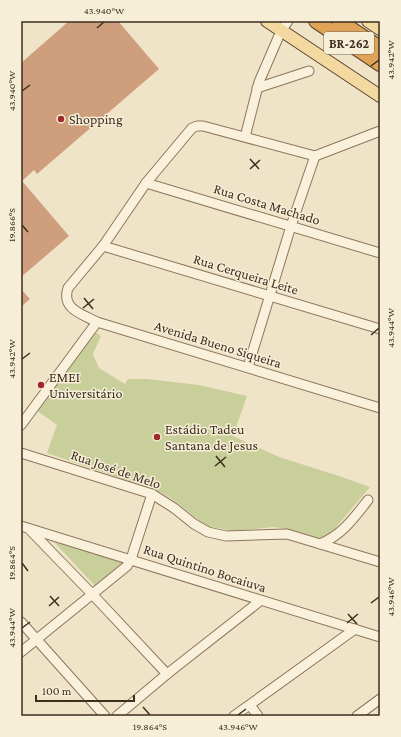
<svg xmlns="http://www.w3.org/2000/svg" width="401" height="737" font-family="'Crimson Pro',serif">
  <style>
    .green { fill: #c9cf9b }
    .building { fill: #cf9f7d }
    .lines { fill: none; stroke-linecap: round; stroke-linejoin: round }
    .minor-casing { stroke: #8d765c; stroke-width: 11 }
    .major-casing { stroke: #5b4430; stroke-width: 14 }
    .highway-casing { stroke: #5b4430; stroke-width: 16 }
    .minor { stroke: #faf1dc; stroke-width: 9 }
    .major { stroke: #f3d9a0; stroke-width: 12 }
    .highway { stroke: #e0a458; stroke-width: 14 }
    .ticks { fill: none; stroke: #3d2e20; stroke-width: 1.5 }
    .poi-dot { fill: #9e2a2b; stroke: #f7eed8; stroke-width: 1.5 }
    .labels { text-anchor: middle; stroke-width: 3; stroke-linejoin: round; paint-order: stroke }
    .shield { fill: #f7eed8; stroke: #756857; stroke-width: 1 }
    .shield-label { font-size: 13px; font-weight: bold; fill: #3d2e20 }
    .poi-label { font-size: 14px; fill: #3d2e20; stroke: #f7eed8; text-anchor: start }
    .street-label { font-size: 14px; fill: #3d2e20; stroke: #f7eed8 }
    .neatline { fill: none; stroke: #3d2e20; stroke-width: 1.5 }
    .ticks-label { font-size: 10px; text-anchor: middle; fill: #3d2e20 }
  </style>
  <rect width="100%" height="100%" fill="#f0e4c8"/>
  <g class="green">
    <polygon points="94,331 101,336 93,354 99,368 125,384 128,379 147,379 199,385 247,396 233,436 279,457 339,476 370,487 343,519 323,542 285,529 274,527 234,531 206,526 172,499 160,492 47,453 57,425 36,410"/>
    <polygon points="54,542 123,562 96,587"/>
  </g>
  <g class="building">
    <polygon points="69,21 118,21 159,69 37,174 34,170 22,181 69,236 21,277 21,63"/>
    <polygon points="21,289 30,299 21,307"/>
  </g>
  <g class="lines">
    <defs>
      <g id="minor">
        <polyline points="257,88 309,71"/>
        <polyline points="245,137 259,82 281,31 288,21"/>
        <path d="M315 156 203 126H197L192 128 146 183 103 246 68 288C61 309 82 314 97 322L380 408"/>
        <polyline points="315,156 380,131"/>
        <polyline points="146,183 380,253"/>
        <polyline points="103,246 380,329"/>
        <polyline points="248,367 291,226 315,156"/>
        <polyline points="21,425 97,322"/>
        <polyline points="21,453 152,494 174,508 194,524 208,532 226,536 287,534 380,562"/>
        <polyline points="21,526 380,637"/>
        <polyline points="29,529 93,595 167,674"/>
        <path d="M320 544C342 535 354 518 368 500"/>
        <polyline points="21,622 105,716"/>
        <polyline points="21,652 127,566 131,559 152,494"/>
        <polyline points="250,705 258,716"/>
        <polyline points="117,716 167,674 260,601"/>
        <polyline points="234,716 355,629"/>
        <polyline points="357,716 380,699"/>
      </g>
      <g id="major">
        <polyline points="267,21 380,96"/>
        <polyline points="368,21 380,29"/>
      </g>
      <g id="highway">
        <polyline points="316,21 380,64"/>
        <polyline points="339,21 380,48"/>
      </g>
    </defs>
    <use href="#minor" class="minor-casing"/>
    <use href="#major" class="major-casing"/>
    <use href="#highway" class="highway-casing"/>
    <use href="#minor" class="minor"/>
    <use href="#major" class="major"/>
    <use href="#highway" class="highway"/>
  </g>
  <path class="ticks" d="M97 28 104 22M371 66 379 60M22 91 30 85M250 159 259 169M250 169 260 160M22 225 28 232M84 298 93 309M83 308 94 299M371 335 379 328M22 359 30 353M216 456 225 467M215 466 226 457M22 563 28 571M50 596 59 606M371 603 379 597M49 606 59 597M348 614 357 624M347 623 358 614M22 628 30 622M143 707 150 715M238 715 246 709"/>
  <g class="poi-dot">
    <circle cx="61" cy="119" r="4"/>
    <circle cx="41" cy="385" r="4"/>
    <circle cx="157" cy="437" r="4"/>
  </g>
  <g class="labels">
    <rect class="shield" x="324" y="32" width="50" height="22" rx="3"/>
    <g class="shield-label">
      <text x="349" y="48">BR-262</text>
    </g>
    <g class="poi-label">
      <text x="69" y="124">Shopping</text>
      <text x="49" y="382">EMEI<tspan x="49" dy="16">Universitário</tspan></text>
      <text x="165" y="434">Estádio Tadeu<tspan x="165" dy="16">Santana de Jesus</tspan></text>
    </g>
    <g class="street-label">
      <text transform="translate(267 204) rotate(17)" y="5">Rua Costa Machado</text>
      <text transform="translate(246 274) rotate(17)" y="5">Rua Cerqueira Leite</text>
      <text transform="translate(218 344) rotate(17)" y="5">Avenida Bueno Siqueira</text>
      <text transform="translate(116 469) rotate(19)" y="5">Rua José de Melo</text>
      <text transform="translate(205 568) rotate(18)" y="5">Rua Quintino Bocaiuva</text>
    </g>
  </g>
  <rect width="401" height="737" fill="none" stroke="#f7eed8" stroke-width="44"/>
  <path d="M36 695v6h98v-6" fill="none" stroke="#3d2e20" stroke-width="2"/>
  <text x="42" y="695" font-size="12" fill="#3d2e20" stroke="#f7eed8" stroke-width="3" paint-order="stroke">100 m</text>
  <rect x="22" y="22" width="357" height="693" class="neatline"/>
  <g class="ticks-label">
    <text x="104" y="14">43.940°W</text>
    <text transform="translate(390 60) rotate(-90)" y="4">43.942°W</text>
    <text transform="translate(11 91) rotate(-90)" y="4">43.940°W</text>
    <text transform="translate(11 225) rotate(-90)" y="4">19.866°S</text>
    <text transform="translate(390 328) rotate(-90)" y="4">43.944°W</text>
    <text transform="translate(11 359) rotate(-90)" y="4">43.942°W</text>
    <text transform="translate(11 563) rotate(-90)" y="4">19.864°S</text>
    <text transform="translate(390 597) rotate(-90)" y="4">43.946°W</text>
    <text transform="translate(11 628) rotate(-90)" y="4">43.944°W</text>
    <text x="150" y="730">19.864°S</text>
    <text x="238" y="730">43.946°W</text>
  </g>
</svg>
